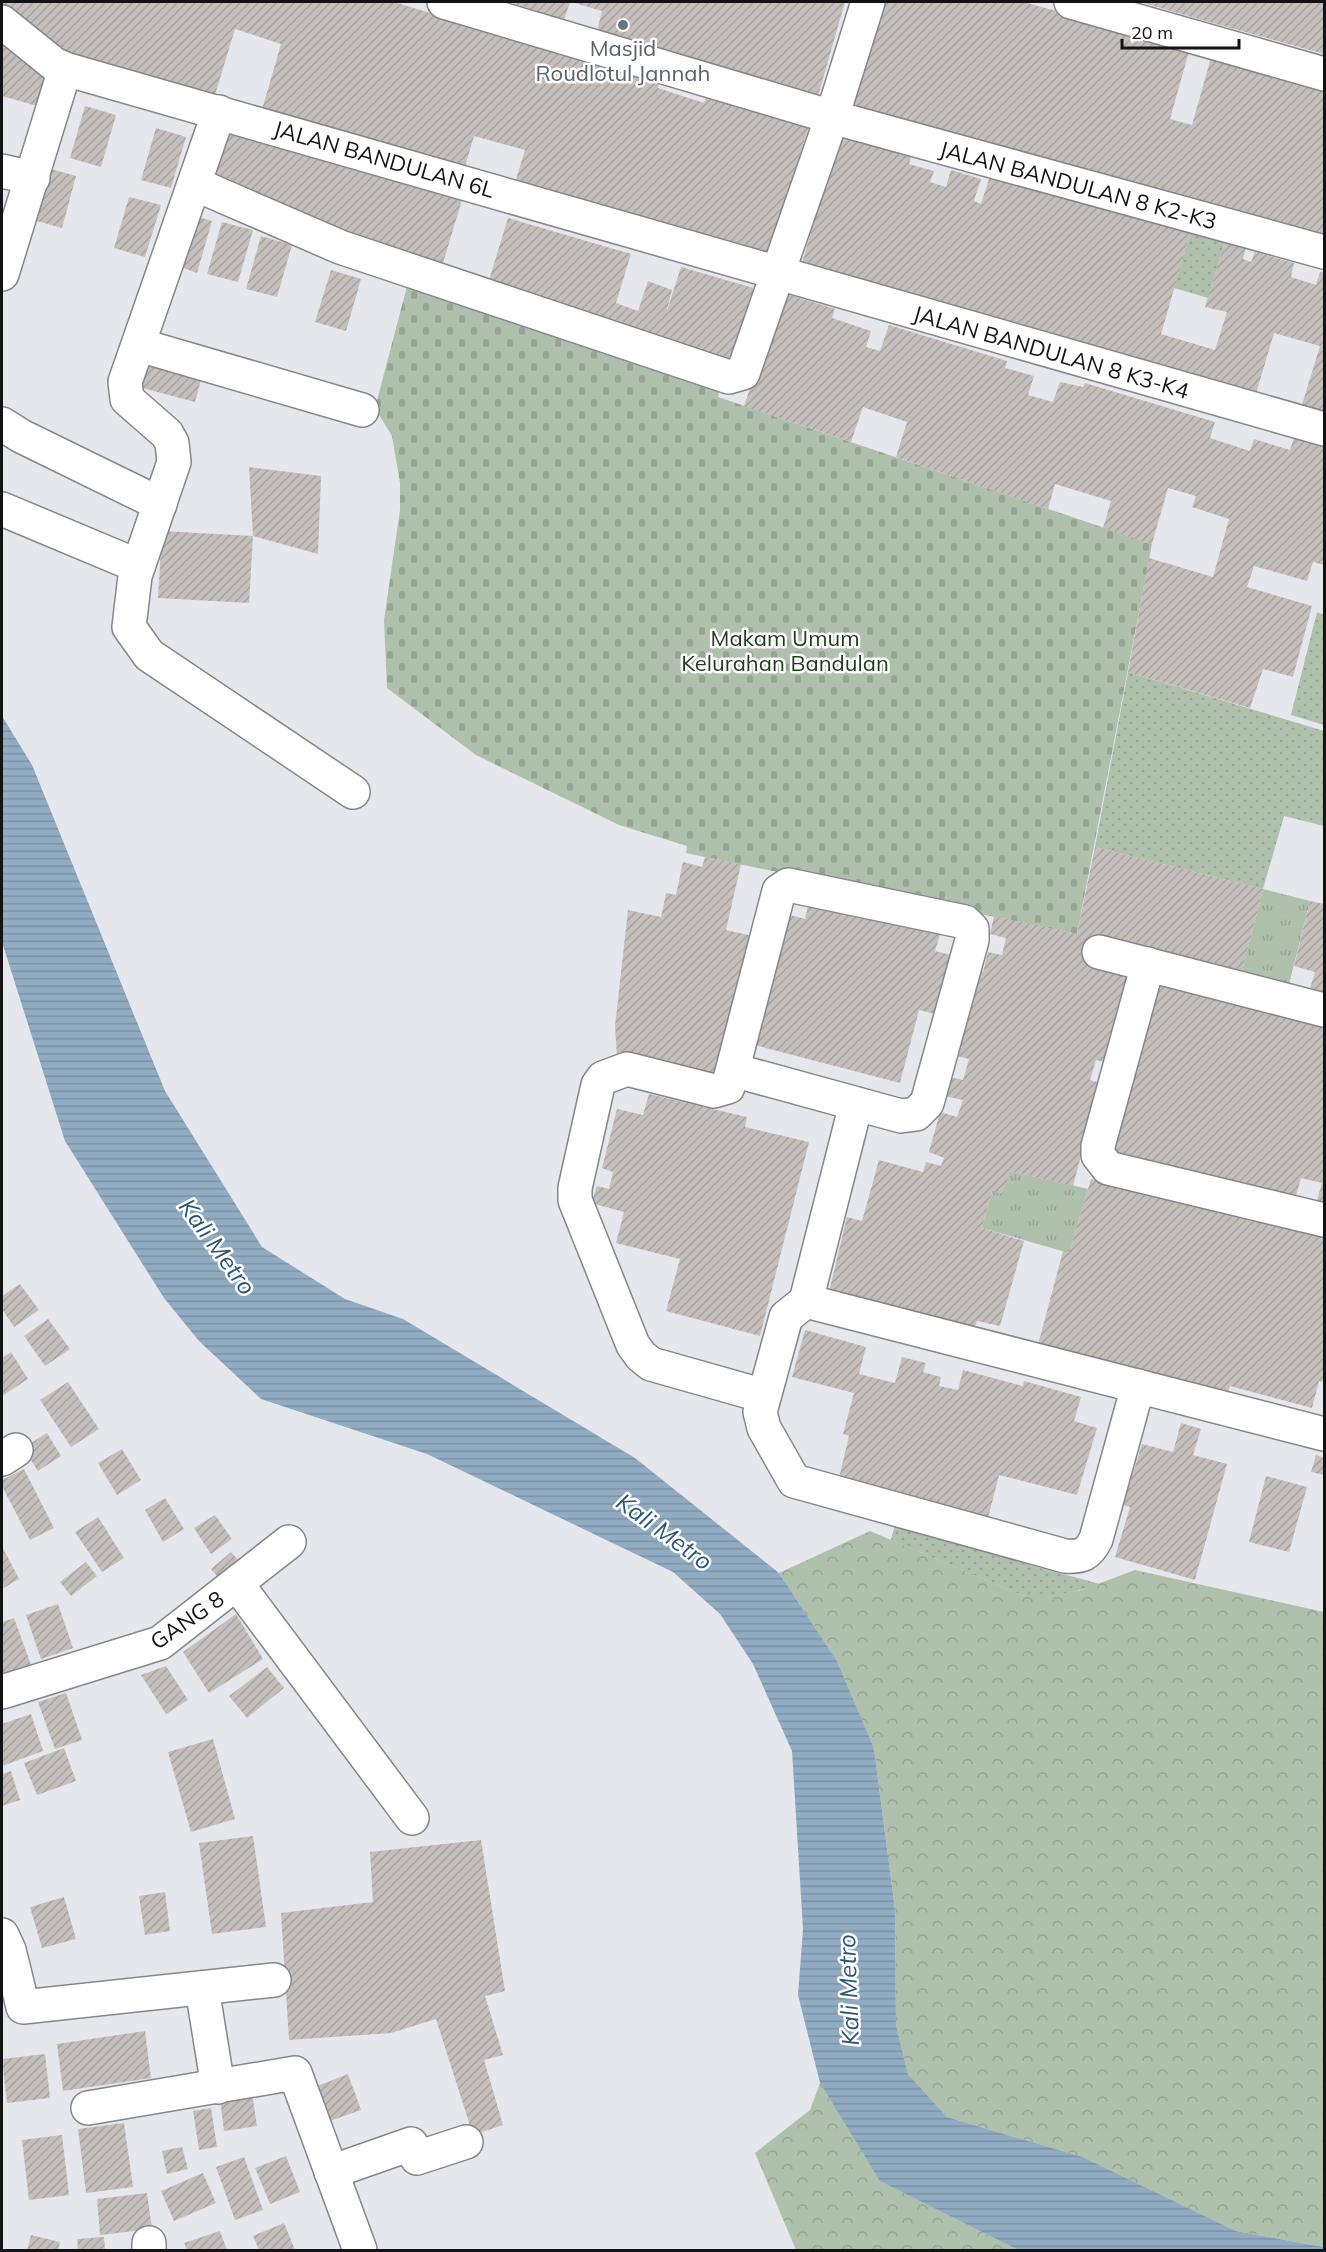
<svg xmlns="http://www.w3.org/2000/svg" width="1326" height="2252" font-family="Mulish,sans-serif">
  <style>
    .grass { fill: url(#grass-tufts) }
    .forest { fill: url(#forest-crowns) }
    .cemetery { fill: url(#cemetery-stones) }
    .garden { fill: url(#garden-dots) }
    .water { fill: url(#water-rules) }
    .building { fill: url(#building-hatch) }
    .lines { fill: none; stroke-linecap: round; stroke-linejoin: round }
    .minor-casing { stroke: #84868b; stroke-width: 36 }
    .minor { stroke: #fff; stroke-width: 33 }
    .worship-dot { fill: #6b7280; stroke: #fff; stroke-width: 2 }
    .labels { text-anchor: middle; stroke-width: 5; stroke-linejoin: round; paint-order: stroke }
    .worship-label { font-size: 22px; fill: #5b616d; stroke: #fff }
    .street-label { font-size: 22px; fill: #131315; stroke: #fff }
    .park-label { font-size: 22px; fill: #1b3d17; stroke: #fff }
    .water-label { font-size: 24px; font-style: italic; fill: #2a5678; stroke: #fff }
  </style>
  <defs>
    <pattern id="grass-tufts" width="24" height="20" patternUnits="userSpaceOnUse" patternTransform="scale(1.5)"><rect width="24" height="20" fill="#afc0ac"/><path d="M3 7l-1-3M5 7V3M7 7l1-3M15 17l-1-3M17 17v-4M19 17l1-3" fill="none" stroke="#96a493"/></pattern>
    <pattern id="forest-crowns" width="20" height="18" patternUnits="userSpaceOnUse" patternTransform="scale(1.5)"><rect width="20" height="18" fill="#afc0ac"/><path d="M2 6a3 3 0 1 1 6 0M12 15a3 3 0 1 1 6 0" fill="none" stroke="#96a493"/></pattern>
    <pattern id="cemetery-stones" width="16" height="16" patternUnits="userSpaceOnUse" patternTransform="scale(1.5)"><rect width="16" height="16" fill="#afc0ac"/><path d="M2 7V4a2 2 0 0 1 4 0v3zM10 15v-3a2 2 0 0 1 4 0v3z" fill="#96a493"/></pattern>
    <pattern id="garden-dots" width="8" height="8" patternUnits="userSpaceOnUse" patternTransform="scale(1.5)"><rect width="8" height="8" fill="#afc0ac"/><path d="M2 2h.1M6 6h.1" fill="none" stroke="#96a493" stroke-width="1.8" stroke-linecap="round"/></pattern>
    <pattern id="water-rules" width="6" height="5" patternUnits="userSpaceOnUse" patternTransform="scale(1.5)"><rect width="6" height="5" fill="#91abc2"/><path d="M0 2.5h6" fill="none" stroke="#7c92a6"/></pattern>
    <pattern id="building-hatch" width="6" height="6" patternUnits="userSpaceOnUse" patternTransform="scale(1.5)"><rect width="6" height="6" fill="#c5bfbc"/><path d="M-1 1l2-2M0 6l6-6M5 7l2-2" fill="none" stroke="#a8a3a1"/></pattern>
  </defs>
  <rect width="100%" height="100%" fill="#e5e7ec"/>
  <g class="grass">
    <polygon points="1263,889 1310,901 1288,988 1241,975"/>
    <polygon points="1010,1171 1088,1189 1069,1253 982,1228 992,1191"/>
  </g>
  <g class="forest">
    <polygon points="870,1531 1024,1596 1079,1591 1135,1570 1324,1612 1324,2247 1236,2231 1083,2157 947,2117 908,2074 896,2025 895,1910 874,1748 837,1661 779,1573"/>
    <polygon points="820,2083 881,2181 1018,2250 796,2250 755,2153 810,2110"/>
  </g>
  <polygon class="cemetery" points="410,275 721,382 718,397 1152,544 1077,934 686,853 687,846 619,825 476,755 387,688 384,620 400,510 400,483 392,436 375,408"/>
  <g class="garden">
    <polygon points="1191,231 1225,241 1208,298 1174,288"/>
    <polygon points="1317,612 1324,615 1324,725 1291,715"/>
    <polygon points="1128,672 1324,731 1324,826 1284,816 1263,889 1095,847"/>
    <path d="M897 1517 1033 1566 1100 1584C1074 1593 1051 1597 1024 1596L891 1540Z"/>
  </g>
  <polygon class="water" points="2,716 32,765 165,1091 262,1247 345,1299 403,1319 635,1458 779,1573 837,1661 874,1748 895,1910 896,2025 908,2074 947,2117 1083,2157 1236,2231 1324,2247 1324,2250 1018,2250 880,2181 820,2083 798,1995 803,1929 792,1751 753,1664 720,1614 673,1572 427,1454 261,1399 199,1341 164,1298 65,1141 2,942"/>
  <g class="building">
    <polygon points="2,2 394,2 659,83 658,88 704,103 708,93 809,126 766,259 514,186 525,150 474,136 464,170 261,113 281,44 235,29 215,95 52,48 2,13"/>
    <polygon points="509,2 570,2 564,20"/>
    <polygon points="571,2 845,2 818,96 597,31 602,11"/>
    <polygon points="879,2 1024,2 1190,48 1170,119 1192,125 1212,54 1324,85 1324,235 848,107"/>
    <polygon points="1140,2 1324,2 1324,54 1206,21"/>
    <polygon points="2,40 53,82 44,108 2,96"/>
    <polygon points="85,106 116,115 101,167 70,158"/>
    <polygon points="156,128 186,137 171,188 141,180"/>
    <polygon points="223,132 462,200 440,273 206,183"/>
    <polygon points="840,133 912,153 909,164 934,171 930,182 946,187 951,170 981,179 974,201 981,204 990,176 1191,231 1161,334 1215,350 1227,312 1205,307 1225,241 1246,247 1243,259 1251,262 1255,252 1294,263 1291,277 1316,285 1320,272 1324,273 1324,415 1301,408 1320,346 1274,333 1255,397 800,270"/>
    <polygon points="51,169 76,176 62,228 37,221"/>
    <polygon points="129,197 161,205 145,257 114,248"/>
    <polygon points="194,216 212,221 197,273 181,267"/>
    <polygon points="508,218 631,254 616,303 638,311 648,281 672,290 666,314 681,267 757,289 731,372 486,290"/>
    <polygon points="222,222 253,230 238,282 207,274"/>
    <polygon points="261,236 292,245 277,297 246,289"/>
    <polygon points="331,270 361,279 346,331 315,322"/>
    <polygon points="783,293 835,309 832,318 871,331 866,347 880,351 889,325 1007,361 1005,368 1034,376 1028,395 1053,402 1060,382 1083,387 1085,383 1215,422 1210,438 1250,451 1254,439 1290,450 1294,438 1324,447 1324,565 1313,562 1307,581 1254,566 1247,587 1312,606 1293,677 1263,669 1250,708 1128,672 1149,558 1213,577 1229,519 1192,507 1196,496 1168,488 1152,544 1103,528 1111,501 1055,484 1048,509 896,457 907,422 863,407 851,442 744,406"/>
    <polygon points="146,351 204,369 195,402 135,386"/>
    <polygon points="249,467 321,476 318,554 253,536 249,603 158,598 162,531 253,536"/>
    <polygon points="1095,847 1263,889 1241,975 1130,976 1106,1062 1096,1060 1090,1080 1100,1083 1073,1186 1010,1171 1002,1194 992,1191 982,1228 1024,1241 1000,1326 977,1321 973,1332 829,1292 847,1217 862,1221 879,1160 923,1172 926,1162 941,1166 944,1158 929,1152 940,1112 957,1117 963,1100 939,1095 944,1076 963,1080 969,1059 953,1055 976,970 983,972 988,952 1002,955 1006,938 990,934 994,916 1077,934"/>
    <polygon points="705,857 741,864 726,930 753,936 713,1080 617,1057 615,1026 628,910 661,917 666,893 676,895 683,862 702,867"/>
    <polygon points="810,898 941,931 935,951 955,956 939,1015 919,1010 900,1083 751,1044 786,914 805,919"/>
    <polygon points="1310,901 1324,904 1324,999 1308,995 1315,972 1294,966"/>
    <polygon points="1152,978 1324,1023 1324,1206 1316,1204 1322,1183 1301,1178 1295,1199 1104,1150"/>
    <polygon points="649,1094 747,1117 745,1127 809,1142 760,1336 666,1311 680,1259 616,1243 624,1212 591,1203 597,1186 609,1189 613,1172 602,1168 617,1109 643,1115"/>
    <polygon points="1091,1179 1324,1232 1324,1382 1319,1381 1312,1408 1230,1386 1227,1395 1038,1345 1063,1251 1069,1253"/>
    <polygon points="20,1284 39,1310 14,1327 2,1309 2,1296"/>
    <polygon points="48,1319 70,1349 45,1366 24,1336"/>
    <polygon points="805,1330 866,1347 859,1374 895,1383 902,1357 926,1363 923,1372 941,1377 939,1386 958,1390 963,1370 1023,1386 1024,1381 1081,1397 1074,1421 1097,1428 1077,1495 999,1475 987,1522 838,1482 849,1436 843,1434 854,1393 792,1377"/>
    <polygon points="11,1352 28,1379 2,1396 2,1358"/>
    <polygon points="68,1382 99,1429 71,1447 40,1400"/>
    <polygon points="1181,1423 1201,1429 1193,1455 1227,1464 1195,1580 1115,1557 1130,1507 1123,1505 1142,1444 1173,1452"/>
    <polygon points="47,1433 61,1456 38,1471 23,1448"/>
    <polygon points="122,1449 141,1480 117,1495 98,1463"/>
    <polygon points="1316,1455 1324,1458 1324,1475 1311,1472"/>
    <polygon points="24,1469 54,1528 30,1540 2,1486 2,1480"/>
    <polygon points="1266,1476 1307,1487 1289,1552 1249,1542"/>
    <polygon points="165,1498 184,1529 163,1542 145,1510"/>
    <polygon points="215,1515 232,1539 211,1554 194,1528"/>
    <polygon points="98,1517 124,1558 102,1572 75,1532"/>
    <polygon points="2,1546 19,1579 2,1589"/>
    <polygon points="231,1552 247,1570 227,1588 211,1569"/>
    <polygon points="86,1562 97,1576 71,1596 60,1582"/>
    <polygon points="58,1604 73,1648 41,1659 26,1615"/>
    <polygon points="236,1614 263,1659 209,1693 183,1652"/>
    <polygon points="14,1618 31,1665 2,1675 2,1622"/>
    <polygon points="166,1666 188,1700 166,1714 141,1675"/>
    <polygon points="267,1667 284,1688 247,1718 229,1696"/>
    <polygon points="66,1693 82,1740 55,1749 38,1702"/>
    <polygon points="31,1714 43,1751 2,1766 2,1724"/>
    <polygon points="213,1739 235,1819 191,1832 168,1752"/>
    <polygon points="64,1748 76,1781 37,1795 24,1763"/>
    <polygon points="11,1771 20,1800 2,1806 2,1774"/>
    <polygon points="253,1836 266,1927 212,1934 199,1843"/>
    <polygon points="481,1840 505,1991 485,1996 503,2055 484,2060 503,2125 473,2135 436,2019 391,2033 289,2040 281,1913 373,1902 370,1852"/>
    <polygon points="165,1892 170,1931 145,1935 139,1896"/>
    <polygon points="64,1897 76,1939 42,1948 30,1907"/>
    <polygon points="145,2031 151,2078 63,2091 57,2044"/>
    <polygon points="45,2054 50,2098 7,2103 2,2059"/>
    <polygon points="348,2074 361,2110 327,2122 315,2087"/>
    <polygon points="252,2093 257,2126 224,2131 220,2098"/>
    <polygon points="211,2108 217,2147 199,2150 193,2111"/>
    <polygon points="124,2123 133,2187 86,2193 78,2129"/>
    <polygon points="62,2135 69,2195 29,2200 22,2140"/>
    <polygon points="182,2147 188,2169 167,2174 162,2151"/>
    <polygon points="286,2156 300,2192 270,2204 255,2168"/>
    <polygon points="244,2157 263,2210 235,2220 216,2167"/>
    <polygon points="203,2173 216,2203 174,2221 161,2191"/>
    <polygon points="147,2193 152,2229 100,2235 97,2199"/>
    <polygon points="284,2223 295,2250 259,2250 253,2236"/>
    <polygon points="220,2231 227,2250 187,2250 184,2243"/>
    <polygon points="31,2235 60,2242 58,2250 27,2250"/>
    <polygon points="104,2237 105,2250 78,2250 77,2239"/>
  </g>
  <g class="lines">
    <defs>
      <g id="minor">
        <polyline points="444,2 832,117 1324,252"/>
        <polyline points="1071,2 1324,74"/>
        <polyline points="2,22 54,64 65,69 1324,429"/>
        <polyline points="219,112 125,382 127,399 167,434 172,443 174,462 135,576 129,627 149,655 353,792"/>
        <polyline points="2,171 33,178"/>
        <polyline points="195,184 340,247 729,377 743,373 832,117 868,2"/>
        <polyline points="2,274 65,69"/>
        <polyline points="139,345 362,410"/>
        <polyline points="2,424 21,436 160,504"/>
        <polyline points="2,509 138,566"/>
        <polyline points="1099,952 1324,1010"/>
        <polyline points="1148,964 1098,1146 1098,1155 1108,1168 1324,1220"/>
        <polyline points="733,1070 901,1116 916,1114 927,1103 972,940 972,929 965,922 788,885 779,891 728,1087 714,1091 627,1069 603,1078 598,1085 575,1188 575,1200 633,1345 641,1356 651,1364 764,1396"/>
        <path d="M856 1104 806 1301 786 1317 760 1412 764 1428 794 1481 1065 1556C1082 1557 1088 1555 1096 1539L1138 1386"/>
        <polyline points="806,1301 1324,1434"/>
        <polyline points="2,1459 16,1450"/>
        <polyline points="237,1584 412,1818"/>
        <polyline points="2,1692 160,1643 289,1542"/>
        <polyline points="2,1935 9,1950 23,2007 274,1980"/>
        <polyline points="202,1988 218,2087"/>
        <polyline points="88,2108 295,2073 360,2250"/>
        <polyline points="331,2172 411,2144 417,2158 466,2142"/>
        <polyline points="149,2250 149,2243"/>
      </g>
    </defs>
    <use href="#minor" class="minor-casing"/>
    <use href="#minor" class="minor"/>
  </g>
  <circle class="worship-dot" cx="623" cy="25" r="6"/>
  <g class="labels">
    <g class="worship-label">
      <text x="623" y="56">Masjid<tspan x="623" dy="25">Roudlotul Jannah</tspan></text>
    </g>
    <g class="street-label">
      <text transform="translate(384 159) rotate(16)" y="8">JALAN BANDULAN 6L</text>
      <text transform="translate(1078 185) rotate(15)" y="8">JALAN BANDULAN 8 K2-K3</text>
      <text transform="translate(1051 352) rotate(16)" y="8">JALAN BANDULAN 8 K3-K4</text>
      <text transform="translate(187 1620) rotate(-35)" y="8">GANG 8</text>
    </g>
    <g class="park-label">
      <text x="785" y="646">Makam Umum<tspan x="785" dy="25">Kelurahan Bandulan</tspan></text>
    </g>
    <g class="water-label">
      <text transform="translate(217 1247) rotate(54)" y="8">Kali Metro</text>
      <text transform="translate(664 1532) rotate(36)" y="8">Kali Metro</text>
      <text transform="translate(849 1990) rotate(-92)" y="8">Kali Metro</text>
    </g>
  </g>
  <rect width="1326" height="2252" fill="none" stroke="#131315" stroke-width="6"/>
  <path d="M1122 39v9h117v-9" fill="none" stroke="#131315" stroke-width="3"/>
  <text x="1131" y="39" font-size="18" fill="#131315" stroke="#ffffff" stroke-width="4.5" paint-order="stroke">20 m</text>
</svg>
